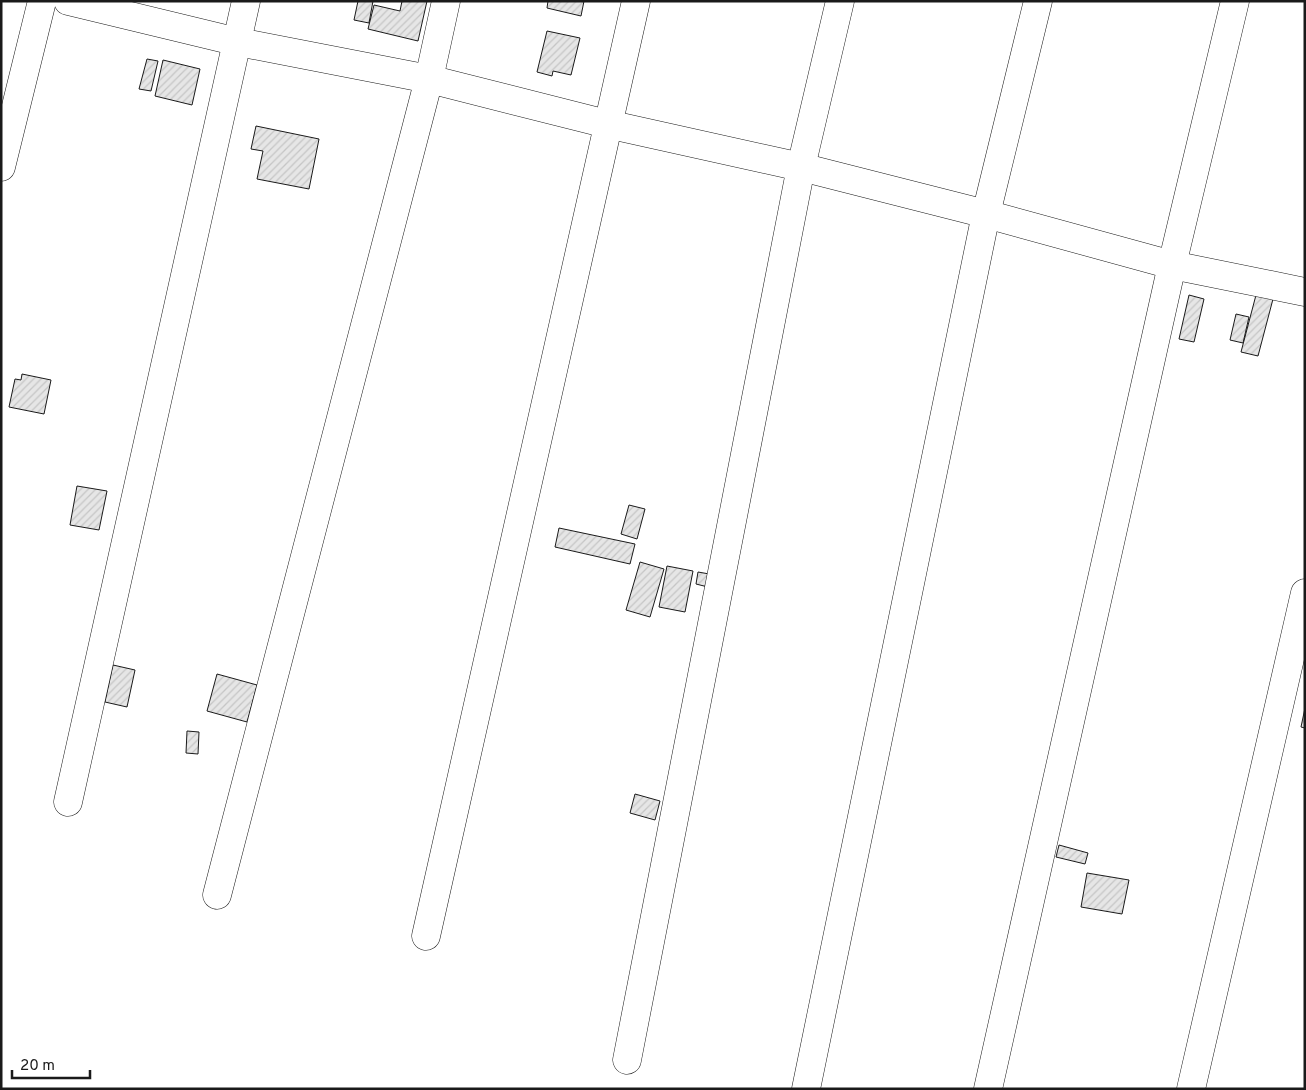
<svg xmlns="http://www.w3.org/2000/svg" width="1306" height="1090" font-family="Overpass,sans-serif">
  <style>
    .building { fill: url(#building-hatch); stroke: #1a1a1a }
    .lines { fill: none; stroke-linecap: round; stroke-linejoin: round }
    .minor-casing { stroke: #1a1a1a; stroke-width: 29 }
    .minor { stroke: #fff; stroke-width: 28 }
  </style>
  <defs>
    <pattern id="building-hatch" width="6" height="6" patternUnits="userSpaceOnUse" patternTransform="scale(1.25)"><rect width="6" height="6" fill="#e6e6e6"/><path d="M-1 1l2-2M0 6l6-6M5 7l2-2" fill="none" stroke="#c5c5c5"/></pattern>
  </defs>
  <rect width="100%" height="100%" fill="#fff"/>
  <g class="building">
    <polygon points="358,1 373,1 369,23 354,20"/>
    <polygon points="402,1 427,1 418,41 368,29 374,5 400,11"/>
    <polygon points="548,1 584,1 581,16 547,8"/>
    <polygon points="547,31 580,38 571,75 553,71 552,76 537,72"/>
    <polygon points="147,59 158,61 151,91 139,89"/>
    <polygon points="163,60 200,69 192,105 155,96"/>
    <polygon points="256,126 319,139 309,189 257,179 263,151 251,149"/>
    <polygon points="1189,295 1204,299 1194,342 1179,339"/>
    <polygon points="1256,295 1273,299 1258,356 1241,352"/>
    <polygon points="1236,314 1249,317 1243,343 1230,340"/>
    <polygon points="22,374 51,380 44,414 9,407 15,379 21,380"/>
    <polygon points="77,486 107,491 99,530 70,525"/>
    <polygon points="629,505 645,509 637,539 621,534"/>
    <polygon points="559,528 635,544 630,564 555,547"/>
    <polygon points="640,562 664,569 650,617 626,610"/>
    <polygon points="667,566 693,571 685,612 659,607"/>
    <polygon points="698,572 715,575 712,588 696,584"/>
    <polygon points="113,665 135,670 127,707 105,702"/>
    <polygon points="217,674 257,685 247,722 207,711"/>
    <polygon points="1305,708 1305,728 1301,727"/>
    <polygon points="187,731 199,732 198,754 186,753"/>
    <polygon points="635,794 660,801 655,820 630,813"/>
    <polygon points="1059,845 1088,853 1085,864 1056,857"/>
    <polygon points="1087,873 1129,880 1122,914 1081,907"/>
  </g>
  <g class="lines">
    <defs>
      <g id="minor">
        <polyline points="68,1 238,42 429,79 607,124 801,167 986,214 1172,265 1305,292"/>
        <polyline points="1,167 42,1"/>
        <polyline points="68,802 246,1"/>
        <polyline points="217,895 429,79 446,1"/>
        <polyline points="426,936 636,1"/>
        <polyline points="627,1060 801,167 840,1"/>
        <polyline points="806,1089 986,214 1038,1"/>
        <polyline points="988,1089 1172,265 1235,1"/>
        <polyline points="1191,1089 1305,593"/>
      </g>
    </defs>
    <use href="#minor" class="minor-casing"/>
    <use href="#minor" class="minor"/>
  </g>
  <rect width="1306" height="1090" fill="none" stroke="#1a1a1a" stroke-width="5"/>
  <path d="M12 1070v8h78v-8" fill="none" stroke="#1a1a1a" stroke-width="2.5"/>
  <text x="20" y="1070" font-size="15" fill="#1a1a1a" stroke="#ffffff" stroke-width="4" paint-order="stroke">20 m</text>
</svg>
